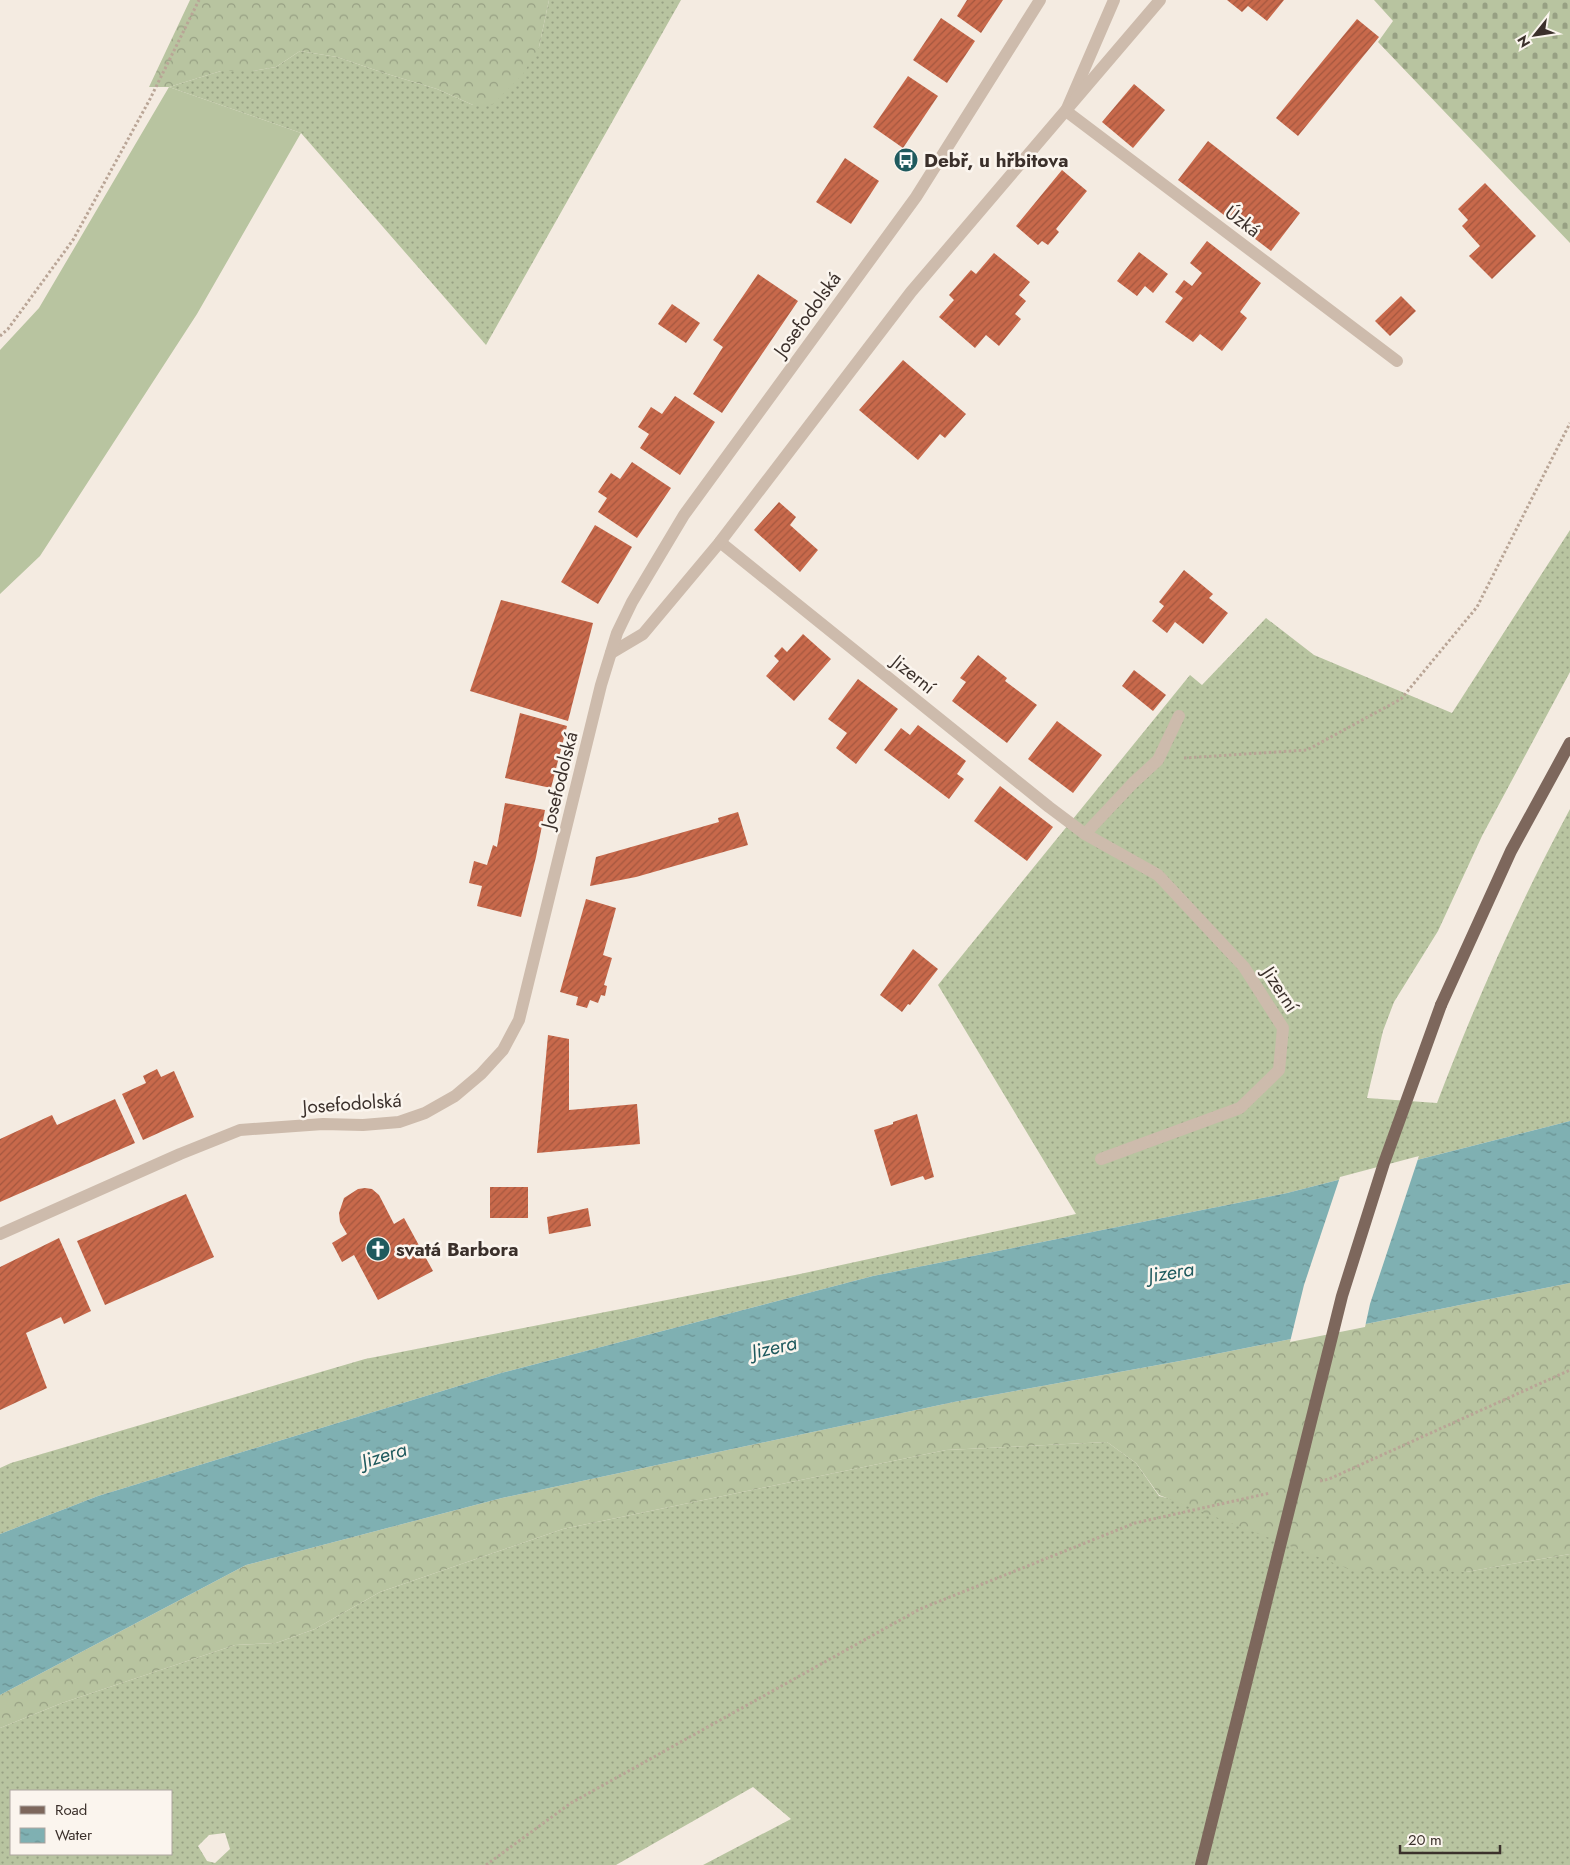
<svg xmlns="http://www.w3.org/2000/svg" width="1570" height="1865" font-family="Jost,sans-serif">
  <style>
    .grass { fill: url(#grass-dots); fill-rule: evenodd }
    .forest { fill: url(#forest-crowns) }
    .cemetery { fill: url(#cemetery-stones) }
    .garden { fill: #b8c4a0 }
    .water { fill: url(#water-ripples) }
    .pier { fill: #f4ebe1 }
    .building { fill: url(#building-hatch) }
    .lines { fill: none; stroke-linecap: round; stroke-linejoin: round }
    .path { stroke: #b9a596; stroke-width: 3; stroke-dasharray: 2.5 2.5; stroke-linecap: butt }
    .minor { stroke: #cdbbac; stroke-width: 12 }
    .major { stroke: #7d675c; stroke-width: 12 }
    .major-bridge { stroke: #7d675c; stroke-width: 12 }
    .labels { text-anchor: middle; stroke-width: 5; stroke-linejoin: round; paint-order: stroke }
    .poi-label { font-size: 19px; font-weight: bold; fill: #3b302b; stroke: #fbf5ee; text-anchor: start }
    .street-label { font-size: 19px; fill: #3b302b; stroke: #fbf5ee }
    .water-label { font-size: 20px; font-style: italic; fill: #1f5a5e; stroke: #fbf5ee }
  </style>
  <defs>
    <pattern id="grass-dots" width="8" height="8" patternUnits="userSpaceOnUse" patternTransform="scale(1.25)"><rect width="8" height="8" fill="#b8c4a0"/><path d="M2 2h.1M6 6h.1" fill="none" stroke="#97a083" stroke-width="1.8" stroke-linecap="round"/></pattern>
    <pattern id="forest-crowns" width="20" height="18" patternUnits="userSpaceOnUse" patternTransform="scale(1.25)"><rect width="20" height="18" fill="#b8c4a0"/><path d="M2 6a3 3 0 1 1 6 0M12 15a3 3 0 1 1 6 0" fill="none" stroke="#97a083"/></pattern>
    <pattern id="cemetery-stones" width="16" height="16" patternUnits="userSpaceOnUse" patternTransform="scale(1.25)"><rect width="16" height="16" fill="#b8c4a0"/><path d="M2 7V4a2 2 0 0 1 4 0v3zM10 15v-3a2 2 0 0 1 4 0v3z" fill="#97a083"/></pattern>
    <pattern id="water-ripples" width="26" height="14" patternUnits="userSpaceOnUse" patternTransform="scale(1.25)"><rect width="26" height="14" fill="#7fb0b2"/><path d="M2 4q2-2 4 0t4 0M15 11q2-2 4 0t4 0" fill="none" stroke="#699091"/></pattern>
    <pattern id="building-hatch" width="6" height="6" patternUnits="userSpaceOnUse" patternTransform="scale(1.25)"><rect width="6" height="6" fill="#c8694b"/><path d="M-1 1l2-2M0 6l6-6M5 7l2-2" fill="none" stroke="#a4573f"/></pattern>
  </defs>
  <rect width="100%" height="100%" fill="#f4ebe1"/>
  <g class="grass">
    <polygon points="549,0 681,0 486,345 301,133 169,87 221,71 253,71 276,67 300,51 337,57 384,73 437,89 473,105 539,47"/>
    <path d="M1570 530V672L1482 836 1438 931 1394 1002 1383 1031 1367 1098 1437 1103C1475 1003 1519 904 1570 809V1121L1287 1193 873 1276 501 1373 98 1496 0 1534V1468L11 1463 365 1359 800 1274 1076 1214 938 985 1190 675 1202 685 1266 618 1314 655 1452 713Z"/>
    <path d="M1107 1442 1136 1463 1159 1496 1466 1572 1570 1554V1865H703L791 1819 753 1787 616 1865H0V1728L62 1703 235 1645 276 1643 315 1629 380 1592 563 1529 946 1450ZM11 1791H171V1854H11ZM225 1833 230 1849 215 1863 207 1861 198 1846 209 1835Z"/>
  </g>
  <g class="forest">
    <polygon points="190,0 549,0 539,47 523,74 492,105 473,105 437,89 384,73 337,57 300,51 276,67 253,71 221,71 169,87 149,87"/>
    <polygon points="1570,1283 1570,1554 1466,1572 1349,1569 1159,1495 1136,1463 1107,1442 946,1450 563,1529 380,1592 315,1629 276,1643 235,1645 62,1703 0,1728 0,1695 246,1565 502,1498 954,1402 1191,1359"/>
  </g>
  <polygon class="cemetery" points="1374,0 1570,0 1570,243 1378,42 1393,21"/>
  <polygon class="garden" points="169,87 301,133 197,314 40,556 0,594 0,350 39,308"/>
  <polygon class="water" points="1570,1121 1570,1283 1191,1359 954,1402 502,1498 246,1565 0,1695 0,1534 98,1496 501,1373 873,1276 1287,1193"/>
  <polygon class="pier" points="1419,1156 1370,1304 1365,1327 1290,1342 1304,1285 1340,1177"/>
  <g class="building">
    <polygon points="967,0 1003,0 981,33 957,16"/>
    <polygon points="1227,0 1284,0 1267,21 1248,6 1242,12"/>
    <polygon points="941,18 975,41 947,83 913,60"/>
    <polygon points="1357,19 1379,37 1298,136 1276,118"/>
    <polygon points="908,76 938,96 903,148 873,127"/>
    <polygon points="1134,84 1165,110 1133,148 1102,122"/>
    <polygon points="1208,141 1300,213 1271,251 1178,180"/>
    <polygon points="845,158 879,181 851,224 816,202"/>
    <polygon points="1062,170 1087,191 1056,229 1059,232 1048,245 1042,241 1038,245 1016,226"/>
    <polygon points="1485,183 1536,236 1492,279 1469,256 1480,246 1462,226 1468,220 1458,209"/>
    <polygon points="1207,241 1261,283 1240,312 1247,318 1222,351 1200,334 1193,342 1165,322 1183,298 1175,292 1184,280 1192,286 1202,273 1190,263"/>
    <polygon points="1139,252 1168,274 1153,293 1145,286 1137,296 1117,281"/>
    <polygon points="994,253 1030,282 1019,295 1026,301 1015,314 1021,319 999,346 986,335 975,348 939,317 954,300 949,295 971,270 976,274"/>
    <polygon points="758,274 798,301 722,413 693,394 723,347 713,340"/>
    <polygon points="1401,296 1416,311 1390,336 1375,321"/>
    <polygon points="672,304 700,323 686,343 658,324"/>
    <polygon points="903,360 966,414 945,438 940,434 918,460 859,410"/>
    <polygon points="675,396 715,422 680,475 640,448 649,434 638,427 651,407 662,414"/>
    <polygon points="632,462 671,488 637,538 598,512 607,498 598,492 611,473 620,479"/>
    <polygon points="779,502 796,517 790,525 818,550 800,572 754,530"/>
    <polygon points="595,525 632,547 598,604 561,582"/>
    <polygon points="1184,570 1213,594 1209,598 1228,613 1203,644 1175,622 1167,633 1152,621 1164,606 1159,602"/>
    <polygon points="501,600 593,623 568,721 470,691"/>
    <polygon points="803,634 831,659 794,701 766,676 779,661 774,656 782,647 787,652"/>
    <polygon points="978,655 1007,678 1005,681 1037,705 1007,743 952,701 966,682 960,678"/>
    <polygon points="1134,670 1166,695 1153,711 1122,686"/>
    <polygon points="858,679 898,709 856,764 836,748 847,733 828,719"/>
    <polygon points="520,713 567,726 551,788 505,778"/>
    <polygon points="1057,721 1102,755 1073,793 1028,759"/>
    <polygon points="918,725 966,761 957,774 964,779 949,799 884,750 901,728 910,735"/>
    <polygon points="1000,786 1053,827 1027,861 974,821"/>
    <polygon points="505,803 545,810 536,857 521,917 477,906 482,886 469,883 474,861 487,865 493,845 497,847"/>
    <polygon points="738,812 748,845 636,877 590,886 596,857 719,822 718,818"/>
    <polygon points="586,899 616,908 603,955 612,958 604,985 607,986 605,996 601,995 598,1003 590,1000 587,1008 576,1005 578,997 560,992"/>
    <polygon points="913,949 938,969 910,1005 908,1004 902,1012 880,995"/>
    <polygon points="548,1035 569,1039 569,1110 637,1104 640,1144 537,1153"/>
    <polygon points="157,1069 161,1077 174,1071 194,1117 143,1140 122,1094 146,1083 143,1076"/>
    <polygon points="115,1099 135,1143 0,1202 0,1139 52,1115 57,1125"/>
    <polygon points="917,1114 934,1177 925,1180 923,1176 891,1186 874,1130 893,1124 893,1122"/>
    <rect x="490" y="1187" width="38" height="31"/>
    <polygon points="365,1188 372,1189 379,1195 394,1224 404,1218 433,1271 378,1300 354,1255 342,1262 332,1243 347,1234 340,1222 339,1213 344,1198 358,1189"/>
    <polygon points="186,1194 214,1257 105,1305 77,1241"/>
    <polygon points="588,1208 591,1226 549,1234 547,1217"/>
    <polygon points="59,1238 91,1311 64,1324 61,1317 26,1333 47,1388 0,1410 0,1267"/>
  </g>
  <g class="lines">
    <g class="path">
      <polyline points="0,336 8,329 73,240 150,99 199,0"/>
      <polyline points="1184,758 1307,750 1401,699 1477,607 1570,423"/>
      <polyline points="1320,1481 1329,1479 1570,1370"/>
      <polyline points="486,1865 571,1803 920,1609 1135,1523 1270,1493"/>
    </g>
    <g class="minor">
      <polyline points="1114,0 1066,111 1397,361"/>
      <polyline points="720,542 1049,807 1085,834 1158,875 1244,967 1283,1028 1279,1070 1240,1108 1101,1159"/>
      <polyline points="611,653 643,634 720,542 911,292 1160,0"/>
      <polyline points="1085,834 1133,783 1158,760 1179,716"/>
      <polyline points="0,1234 180,1154 240,1130 323,1124 363,1125 399,1122 425,1113 455,1096 481,1074 503,1050 519,1020 601,685 617,633 632,602 684,515 916,197 1040,0"/>
    </g>
    <polyline class="major" points="1441,1005 1511,851 1570,743"/>
    <polyline class="major-bridge" points="1201,1865 1342,1296 1384,1163 1441,1005"/>
  </g>
  <defs>
    <symbol id="bus-disc" viewBox="-11 -11 22 22"><circle r="9.5" fill="#1f5a5e" stroke="#fbf5ee"/><path d="M-5-6H5V4H4V6H2V4H-2V6H-4V4H-5ZM-3.5-4V0h7V-4ZM-3.5 1.2v1.5H-2V1.2ZM2 1.2v1.5H3.5V1.2Z" fill="#fff"/></symbol>
    <symbol id="church-disc" viewBox="-11 -11 22 22"><circle r="9.5" fill="#1f5a5e" stroke="#fbf5ee"/><path d="M-1.2-6h2.4v3.5h3.3v2.4h-3.3V6h-2.4V-.1h-3.3v-2.4h3.3Z" fill="#fff"/></symbol>
  </defs>
  <g fill-rule="evenodd">
    <use href="#bus-disc" x="892" y="146" width="28" height="28"/>
    <use href="#church-disc" x="364" y="1235" width="28" height="28"/>
  </g>
  <g class="labels">
    <g class="poi-label">
      <text x="924" y="167">Debř, u hřbitova</text>
      <text x="396" y="1256">svatá Barbora</text>
    </g>
    <g class="street-label">
      <text transform="translate(1243 221) rotate(37)" y="7">Úzká</text>
      <text transform="translate(807 314) rotate(-54)" y="7">Josefodolská</text>
      <text transform="translate(914 674) rotate(39)" y="7">Jizerní</text>
      <text transform="translate(559 780) rotate(-76)" y="7">Josefodolská</text>
      <text transform="translate(1281 989) rotate(57)" y="7">Jizerní</text>
      <text transform="translate(352 1103) rotate(-4)" y="7">Josefodolská</text>
    </g>
    <g class="water-label">
      <text transform="translate(1171 1272) rotate(-9)" y="7">Jizera</text>
      <text transform="translate(774 1347) rotate(-13)" y="7">Jizera</text>
      <text transform="translate(384 1455) rotate(-17)" y="7">Jizera</text>
    </g>
  </g>
  <rect x="10" y="1790" width="162" height="65" fill="#fbf5ee" stroke="#aea6a0"/>
  <rect x="20" y="1806" width="25" height="8" fill="#7d675c" stroke="#aea6a0"/>
  <text x="55" y="1815" font-size="15" fill="#3b302b">Road</text>
  <rect x="20" y="1828" width="25" height="15" fill="url(#water-ripples)" stroke="#aea6a0"/>
  <text x="55" y="1840" font-size="15" fill="#3b302b">Water</text>
  <g transform="translate(1535 35) rotate(240)" stroke="#fbf5ee" stroke-width="4" paint-order="stroke">
  <path d="M0-4L9 19L0 12L-9 19Z" fill="#3b302b"/>
  <text y="-8" font-size="14" font-weight="bold" text-anchor="middle" fill="#3b302b">N</text>
  </g>
  <path d="M1400 1845v8h100v-8" fill="none" stroke="#3b302b" stroke-width="2.5"/>
  <text x="1408" y="1845" font-size="15" fill="#3b302b" stroke="#fbf5ee" stroke-width="4" paint-order="stroke">20 m</text>
</svg>
